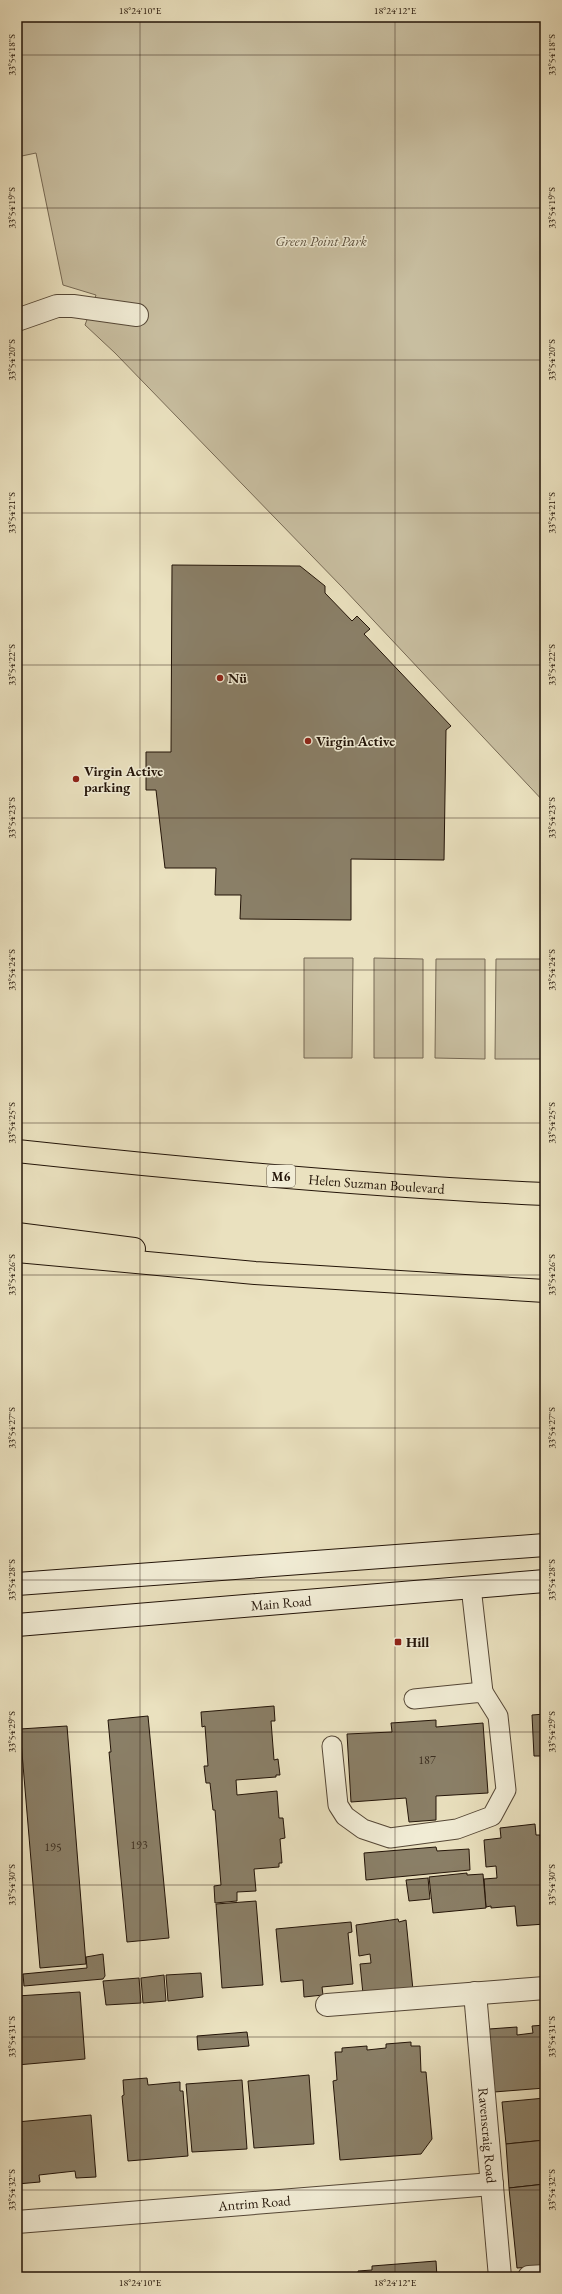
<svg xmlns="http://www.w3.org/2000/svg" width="562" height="2294" font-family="'EB Garamond',serif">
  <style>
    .green { fill: #c8bea0; stroke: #766954 }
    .building { fill: #8a7f67; stroke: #231408 }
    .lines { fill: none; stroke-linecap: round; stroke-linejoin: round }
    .service-casing { stroke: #554736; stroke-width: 21 }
    .minor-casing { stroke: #554736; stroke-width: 24 }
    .secondary-casing { stroke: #231408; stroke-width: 24 }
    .primary-casing { stroke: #231408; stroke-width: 24 }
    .service { stroke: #f1ecd5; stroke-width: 19 }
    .minor { stroke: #f1ecd5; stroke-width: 22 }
    .secondary { stroke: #f1ecd5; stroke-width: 22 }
    .primary { stroke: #eae1bf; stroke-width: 22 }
    .ticks { fill: none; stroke: #231408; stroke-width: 1; stroke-opacity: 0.45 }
    .poi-dot { fill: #8f2418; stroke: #f1ecd5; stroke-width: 1.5 }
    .labels { text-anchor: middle; stroke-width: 3; stroke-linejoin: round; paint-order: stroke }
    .number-label { font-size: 12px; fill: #3d2f20 }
    .shield { fill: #f1ecd5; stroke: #615546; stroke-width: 1 }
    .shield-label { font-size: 13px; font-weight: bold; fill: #231408 }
    .park-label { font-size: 14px; font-style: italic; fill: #5d503d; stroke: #f1ecd5 }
    .poi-label { font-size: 14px; font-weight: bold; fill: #231408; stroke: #f1ecd5; text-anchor: start }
    .street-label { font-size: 14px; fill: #231408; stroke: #f1ecd5 }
    .neatline { fill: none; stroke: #231408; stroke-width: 1.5 }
    .ticks-label { font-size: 10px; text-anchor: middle; fill: #231408 }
  </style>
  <rect width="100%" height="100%" fill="#eae1bf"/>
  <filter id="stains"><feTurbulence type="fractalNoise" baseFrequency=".005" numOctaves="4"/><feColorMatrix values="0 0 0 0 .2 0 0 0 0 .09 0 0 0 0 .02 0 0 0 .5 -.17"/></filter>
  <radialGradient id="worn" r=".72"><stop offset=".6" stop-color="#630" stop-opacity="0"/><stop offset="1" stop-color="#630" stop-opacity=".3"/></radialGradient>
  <g class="green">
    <polygon points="17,17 545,17 545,803 343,588 115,353 85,325 96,295 63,285 36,153 17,157"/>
    <polygon points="304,958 353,958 352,1058 304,1058"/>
    <polygon points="374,958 423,959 423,1058 374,1058"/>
    <polygon points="436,959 485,959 485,1059 435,1058"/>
    <polygon points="496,959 545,959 545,1059 495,1059"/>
  </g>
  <g class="building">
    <polygon points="172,565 300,566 325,586 325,593 352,621 357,616 370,629 364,634 451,726 446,730 444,860 351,859 351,920 240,919 241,895 215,895 216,868 165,868 156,790 146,790 146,752 171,752"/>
    <polygon points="274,1706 275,1721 271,1721 274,1760 278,1759 280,1775 276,1775 276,1777 236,1780 237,1795 277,1791 279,1818 283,1818 285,1838 280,1839 282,1863 279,1863 279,1867 254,1869 256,1891 237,1892 237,1901 215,1903 214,1886 221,1885 215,1810 213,1810 210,1783 206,1783 204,1766 208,1766 205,1726 202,1727 201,1712"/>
    <polygon points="545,1714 545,1785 543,1756 534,1756 532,1715"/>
    <polygon points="148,1716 169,1938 127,1942 109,1752 111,1752 108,1720"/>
    <polygon points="436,1720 436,1727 483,1723 488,1793 436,1796 436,1820 409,1822 406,1798 351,1802 347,1734 392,1732 391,1723"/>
    <polygon points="67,1726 86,1964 40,1968 20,1729"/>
    <polygon points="535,1824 536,1835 540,1835 545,1885 545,1924 517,1926 515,1906 491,1908 491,1906 486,1907 484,1879 497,1878 496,1866 486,1867 484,1840 501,1838 500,1828"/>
    <polygon points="436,1847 437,1851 469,1849 470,1870 366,1880 364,1853"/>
    <polygon points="467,1873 467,1875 483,1874 486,1908 433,1913 429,1877"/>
    <polygon points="428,1878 430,1899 409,1901 406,1880"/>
    <polygon points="256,1901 263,1985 222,1988 216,1904"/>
    <polygon points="17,1907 20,1907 21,1922 17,1922"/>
    <polygon points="398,1919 399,1922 406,1920 413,1990 363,1994 360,1964 371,1963 370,1954 359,1956 356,1925"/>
    <polygon points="351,1922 352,1932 348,1933 353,1984 322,1987 323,1995 304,1997 303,1980 281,1982 276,1929"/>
    <polygon points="103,1954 105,1976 103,1979 24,1986 23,1974 87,1968 86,1957"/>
    <polygon points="201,1973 203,1997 168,2001 166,1975"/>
    <polygon points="164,1975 166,2001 143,2003 141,1978"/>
    <polygon points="139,1978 141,2003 106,2005 103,1981"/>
    <polygon points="80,1992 85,2059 17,2065 17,1996"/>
    <polygon points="545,2025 545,2088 494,2092 489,2029 517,2027 517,2035 533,2033 532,2026"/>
    <polygon points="247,2032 249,2046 198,2050 197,2036"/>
    <polygon points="411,2042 411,2046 420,2046 421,2072 426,2072 432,2139 421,2154 340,2160 333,2081 337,2080 335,2052 342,2052 342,2048 367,2046 367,2050 386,2048 386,2044"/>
    <polygon points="309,2075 314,2144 254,2148 248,2081"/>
    <polygon points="147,2078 148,2085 180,2082 180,2091 183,2091 188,2156 128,2161 122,2096 124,2095 123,2080"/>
    <polygon points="242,2080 247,2149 192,2152 186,2084"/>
    <polygon points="545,2098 545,2140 506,2144 502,2102"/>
    <polygon points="91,2115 96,2177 76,2178 75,2171 39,2175 40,2182 17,2184 17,2122"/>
    <polygon points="545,2140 545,2184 509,2188 506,2144"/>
    <polygon points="545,2184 545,2266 517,2268 509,2188"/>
    <polygon points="436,2261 437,2277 358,2277 358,2271 372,2270 372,2266"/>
  </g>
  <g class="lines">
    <defs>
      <g id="service">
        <polyline points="471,1587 483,1692"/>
        <polyline points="332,1746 338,1805 345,1816 363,1829 390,1838 457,1829 492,1816 506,1790 498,1716 483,1692 414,1699"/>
      </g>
      <g id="minor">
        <polyline points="17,320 57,306 73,306 137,315"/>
        <path id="s1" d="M475 1993 500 2277"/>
        <polyline points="327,2005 545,1988"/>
        <path id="s2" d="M17 2222 492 2184"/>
        <polyline points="529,2277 545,2276"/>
      </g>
      <g id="secondary">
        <polyline points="17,1584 545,1545"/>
        <path id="s3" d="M17 1625 545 1581"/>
      </g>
      <g id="primary">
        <path id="s4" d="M17 1151C192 1170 369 1186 545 1194"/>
        <polyline points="17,1234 134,1249"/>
        <polyline points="17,1251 255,1273 545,1291"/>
      </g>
    </defs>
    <use href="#service" class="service-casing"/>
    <use href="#minor" class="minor-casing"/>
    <use href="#secondary" class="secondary-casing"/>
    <use href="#primary" class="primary-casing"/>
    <use href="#service" class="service"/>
    <use href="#minor" class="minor"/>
    <use href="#secondary" class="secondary"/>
    <use href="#primary" class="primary"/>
  </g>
  <path class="ticks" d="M140 17V2277M395 17V2277M17 55H545M17 208H545M17 360H545M17 513H545M17 665H545M17 818H545M17 970H545M17 1123H545M17 1275H545M17 1428H545M17 1580H545M17 1732H545M17 1885H545M17 2037H545M17 2190H545"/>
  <g class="poi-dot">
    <circle cx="220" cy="678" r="4"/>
    <circle cx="308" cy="741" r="4"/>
    <circle cx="76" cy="779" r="4"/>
    <rect x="394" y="1638" width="8" height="8" rx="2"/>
  </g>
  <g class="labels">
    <g class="number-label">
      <text x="427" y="1764">187</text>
      <text x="139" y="1849">193</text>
      <text x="53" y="1851">195</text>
    </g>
    <rect class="shield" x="267" y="1165" width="28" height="22" rx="3"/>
    <g class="shield-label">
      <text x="281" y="1181">M6</text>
    </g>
    <g class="park-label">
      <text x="321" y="246">Green Point Park</text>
    </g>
    <g class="poi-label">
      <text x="228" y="683">Nü</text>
      <text x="316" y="746">Virgin Active</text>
      <text x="84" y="776">Virgin Active<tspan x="84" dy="16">parking</tspan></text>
      <text x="406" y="1647">Hill</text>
    </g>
    <g class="street-label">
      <text dy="5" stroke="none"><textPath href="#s4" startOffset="361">Helen Suzman Boulevard</textPath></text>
      <text dy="5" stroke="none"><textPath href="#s3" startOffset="265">Main Road</textPath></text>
      <text dy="5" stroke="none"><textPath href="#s1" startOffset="143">Ravenscraig Road</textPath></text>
      <text dy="5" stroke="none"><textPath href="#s2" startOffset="238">Antrim Road</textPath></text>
    </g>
  </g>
  <rect width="562" height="2294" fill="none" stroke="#eae1bf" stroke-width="44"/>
  <rect x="22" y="22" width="518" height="2250" class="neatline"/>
  <g class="ticks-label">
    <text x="140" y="14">18°24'10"E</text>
    <text x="395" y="14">18°24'12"E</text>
    <text transform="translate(11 55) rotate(-90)" y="4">33°54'18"S</text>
    <text transform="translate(551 55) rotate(-90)" y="4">33°54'18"S</text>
    <text transform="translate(11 208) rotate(-90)" y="4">33°54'19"S</text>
    <text transform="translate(551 208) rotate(-90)" y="4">33°54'19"S</text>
    <text transform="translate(11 360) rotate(-90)" y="4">33°54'20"S</text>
    <text transform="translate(551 360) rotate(-90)" y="4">33°54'20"S</text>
    <text transform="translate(11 513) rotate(-90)" y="4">33°54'21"S</text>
    <text transform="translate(551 513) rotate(-90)" y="4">33°54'21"S</text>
    <text transform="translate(11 665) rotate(-90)" y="4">33°54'22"S</text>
    <text transform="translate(551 665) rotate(-90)" y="4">33°54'22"S</text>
    <text transform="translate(11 818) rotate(-90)" y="4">33°54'23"S</text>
    <text transform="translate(551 818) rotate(-90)" y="4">33°54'23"S</text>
    <text transform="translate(11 970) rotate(-90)" y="4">33°54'24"S</text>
    <text transform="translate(551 970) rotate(-90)" y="4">33°54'24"S</text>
    <text transform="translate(11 1123) rotate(-90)" y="4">33°54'25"S</text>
    <text transform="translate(551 1123) rotate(-90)" y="4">33°54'25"S</text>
    <text transform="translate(11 1275) rotate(-90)" y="4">33°54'26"S</text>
    <text transform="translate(551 1275) rotate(-90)" y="4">33°54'26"S</text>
    <text transform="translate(11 1428) rotate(-90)" y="4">33°54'27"S</text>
    <text transform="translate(551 1428) rotate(-90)" y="4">33°54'27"S</text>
    <text transform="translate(11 1580) rotate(-90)" y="4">33°54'28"S</text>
    <text transform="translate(551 1580) rotate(-90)" y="4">33°54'28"S</text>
    <text transform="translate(11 1732) rotate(-90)" y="4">33°54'29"S</text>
    <text transform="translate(551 1732) rotate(-90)" y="4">33°54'29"S</text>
    <text transform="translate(11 1885) rotate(-90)" y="4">33°54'30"S</text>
    <text transform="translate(551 1885) rotate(-90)" y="4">33°54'30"S</text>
    <text transform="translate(11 2037) rotate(-90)" y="4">33°54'31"S</text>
    <text transform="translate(551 2037) rotate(-90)" y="4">33°54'31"S</text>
    <text transform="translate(11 2190) rotate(-90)" y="4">33°54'32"S</text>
    <text transform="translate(551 2190) rotate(-90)" y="4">33°54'32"S</text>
    <text x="140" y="2286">18°24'10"E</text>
    <text x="395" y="2286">18°24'12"E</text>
  </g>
  <rect width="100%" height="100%" filter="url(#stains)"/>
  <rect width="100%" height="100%" fill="url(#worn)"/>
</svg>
